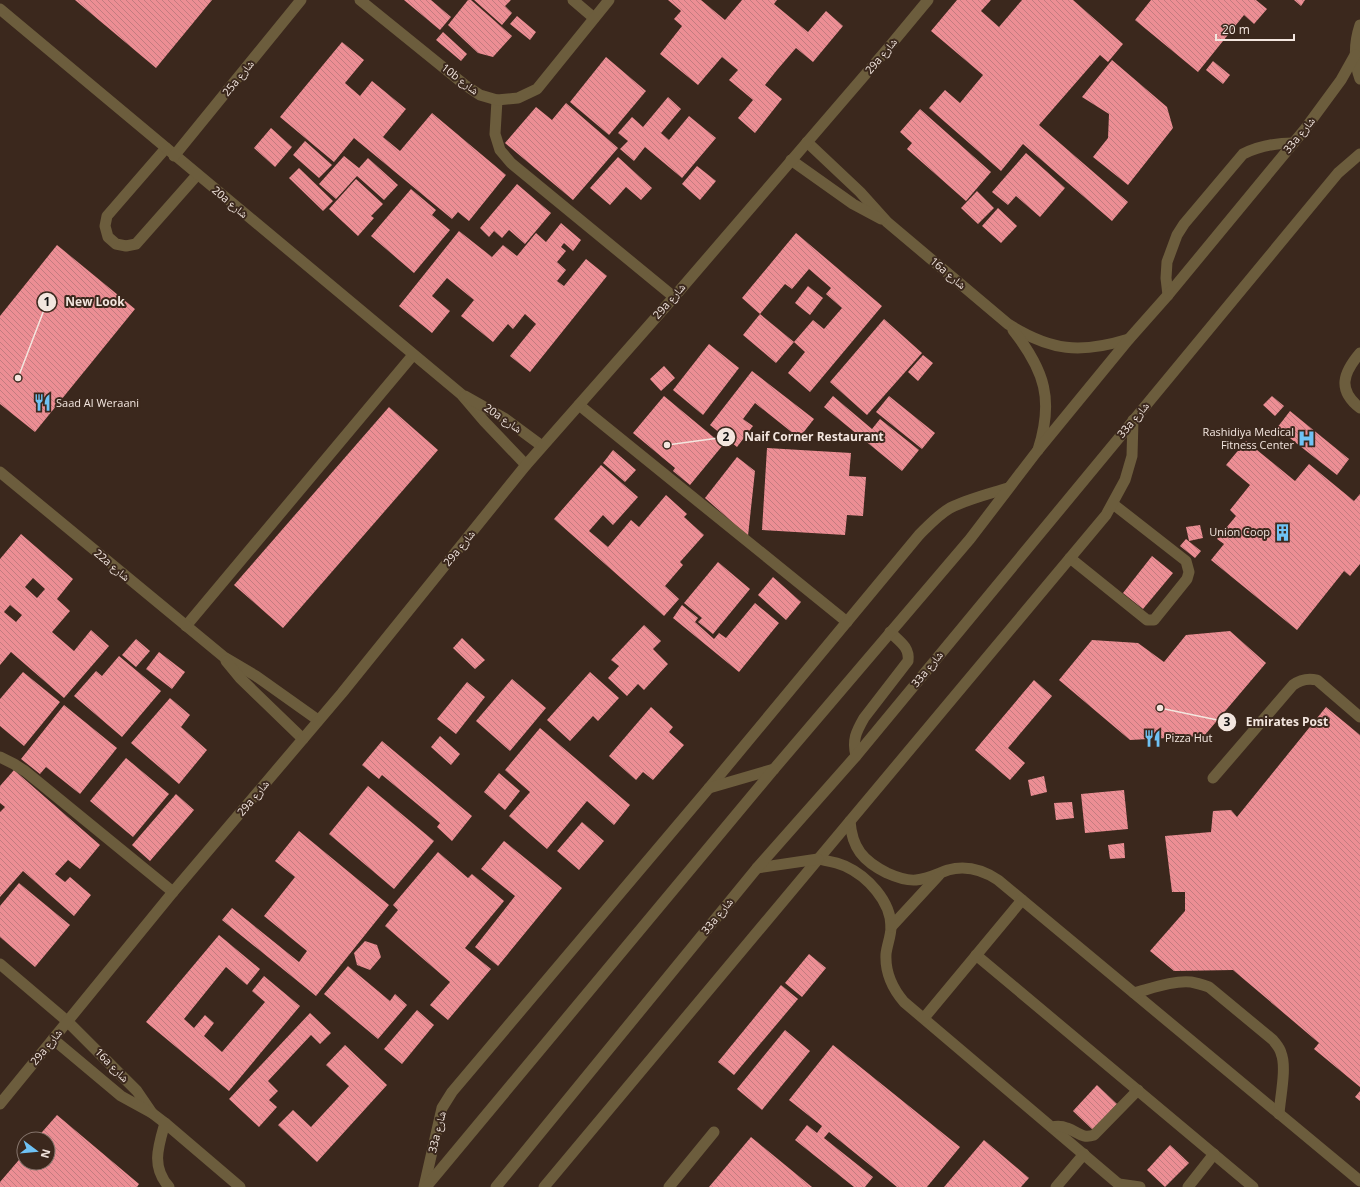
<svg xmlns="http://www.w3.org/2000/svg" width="1360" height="1187" font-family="'Open Sans','Noto Naskh Arabic',sans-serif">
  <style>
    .building { fill: url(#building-back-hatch); fill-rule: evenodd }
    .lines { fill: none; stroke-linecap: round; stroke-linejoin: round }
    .service { stroke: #6c5d3d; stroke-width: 11 }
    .minor { stroke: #6c5d3d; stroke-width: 11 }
    .tertiary { stroke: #6c5d3d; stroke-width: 11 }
    .labels { text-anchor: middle; stroke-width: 4; stroke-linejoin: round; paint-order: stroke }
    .street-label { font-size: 11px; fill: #f3e6df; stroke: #3b281d }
    .poi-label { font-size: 11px; fill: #f3e6df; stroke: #3b281d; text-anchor: start }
    .leader { fill: none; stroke: #f3e6df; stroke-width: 1.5 }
    .callout-dot { fill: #f3e6df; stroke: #3b281d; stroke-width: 1.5 }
    .mark-label { font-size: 12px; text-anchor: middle; font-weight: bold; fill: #111 }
    .callout-label { font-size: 12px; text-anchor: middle; font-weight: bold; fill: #f3e6df; stroke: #3b281d; stroke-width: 4; stroke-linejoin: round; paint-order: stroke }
  </style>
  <defs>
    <pattern id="building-back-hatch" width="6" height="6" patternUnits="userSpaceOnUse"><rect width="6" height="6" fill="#ec8e94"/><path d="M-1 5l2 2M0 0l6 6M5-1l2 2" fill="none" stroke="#c37c80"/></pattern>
  </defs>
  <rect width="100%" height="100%" fill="#3b281d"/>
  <g class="building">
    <polygon points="75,0 212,0 156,68"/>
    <polygon points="404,0 431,0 451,17 440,30"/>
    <polygon points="468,0 471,0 512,36 493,57 478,53 448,25"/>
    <polygon points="474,0 511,0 505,6 512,13 502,25"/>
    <polygon points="668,0 701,0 725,20 742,0 777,0 774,4 808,32 826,11 843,26 813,62 796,48 777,70 765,85 782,99 755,133 738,118 753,100 729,80 738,70 722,57 698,85 660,54 682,26 674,19 681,11"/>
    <polygon points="957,0 991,0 981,11 999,27 1022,0 1073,0 1123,44 1108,62 1100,55 1039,125 1128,202 1112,221 1023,144 1001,171 929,108 945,90 960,103 983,75 931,31"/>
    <polygon points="1151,0 1256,0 1267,9 1254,24 1244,15 1198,72 1135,20"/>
    <polygon points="1294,0 1305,0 1301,6"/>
    <polygon points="517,16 536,32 530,40 510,24"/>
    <polygon points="443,32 467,54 461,61 436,40"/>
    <polygon points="342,42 364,60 345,83 360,96 372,81 406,109 383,137 400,151 432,113 506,175 469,221 458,212 452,219 354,138 334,162 280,117"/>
    <polygon points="606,57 646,91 609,135 570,102"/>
    <polygon points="1112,60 1167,107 1173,128 1128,185 1093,157 1108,138 1109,114 1082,97"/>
    <polygon points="1213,61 1230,75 1223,84 1206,70"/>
    <polygon points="668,97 681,109 661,133 669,140 689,116 716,138 682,178 645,147 634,161 620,149 628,141 618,133 632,117 643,127"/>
    <polygon points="566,103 618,148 573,200 505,143 536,107 552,120"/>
    <polygon points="920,109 991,172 966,201 907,149 912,143 900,132"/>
    <polygon points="271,128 292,147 275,167 254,148"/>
    <polygon points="305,141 332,165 319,178 293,155"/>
    <polygon points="1026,153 1065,188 1040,217 1016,196 1008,205 992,192"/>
    <polygon points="344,156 359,168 368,158 398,185 384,200 357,176 336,199 319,184"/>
    <polygon points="618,157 652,188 641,200 626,187 610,205 590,188"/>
    <polygon points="697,166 716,181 700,200 682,184"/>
    <polygon points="299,168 333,201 323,211 289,178"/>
    <polygon points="356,179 383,204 371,216 374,218 358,236 329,209"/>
    <polygon points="517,184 551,213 525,244 509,230 502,238 494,231 489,237 480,228"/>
    <polygon points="411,189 436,210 432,215 450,230 414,273 371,236"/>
    <polygon points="977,191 994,208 978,224 961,208"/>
    <polygon points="998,208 1017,226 1001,243 982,226"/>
    <polygon points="561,223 581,240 573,251 564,243 561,247 566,251 557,262 566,270 557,281 564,286 586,259 607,276 530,372 510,356 536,324 525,314 513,329 508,324 493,342 461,316 474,300 447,278 432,296 450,311 432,333 399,306 459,231 492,257 503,245 517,256 536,233 546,242"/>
    <polygon points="796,233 882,306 810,392 788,373 805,352 794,342 813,320 824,329 842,308 826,294 831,288 809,269 792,289 785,284 760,314 742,298"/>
    <polygon points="57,245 135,309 35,432 0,404 0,316"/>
    <polygon points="808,286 823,298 810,315 795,303"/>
    <polygon points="760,314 794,342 776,363 743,335"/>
    <polygon points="884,319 922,353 867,415 830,382"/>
    <polygon points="709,344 739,368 703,415 673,390"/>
    <polygon points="923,355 933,363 918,381 908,372"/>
    <polygon points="664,366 675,378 661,391 650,379"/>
    <polygon points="752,371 814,419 799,438 755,403 743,419 753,426 737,447 710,425"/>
    <polygon points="664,396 723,445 690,485 673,471 675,468 633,433"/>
    <polygon points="833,396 872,429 880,419 919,450 902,471 824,407"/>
    <polygon points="889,396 935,433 922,449 876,412"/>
    <polygon points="1272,396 1284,406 1275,416 1263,405"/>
    <polygon points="389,407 438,450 283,628 234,585"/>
    <polygon points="1290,411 1349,459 1337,475 1277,428"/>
    <polygon points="1246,441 1295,481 1309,464 1354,501 1360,494 1360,564 1350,576 1344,571 1297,630 1211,560 1224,544 1217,539 1236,516 1230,510 1250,485 1226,465"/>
    <polygon points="767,448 851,453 849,476 866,477 863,516 847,515 845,535 762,530"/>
    <polygon points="613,450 636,470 625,482 603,463"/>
    <polygon points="737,457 755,471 748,536 705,498"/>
    <polygon points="601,465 638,497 613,525 603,515 589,531 608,547 631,520 639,527 666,495 687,514 684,517 704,535 680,562 683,565 665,586 679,599 664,616 554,519"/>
    <polygon points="1200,525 1203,538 1189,541 1186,527"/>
    <path d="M21 534 73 579 57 599 70 611 52 632 74 651 91 630 109 646 64 698 11 652 0 665V559ZM33 578 45 589 37 598 25 587ZM10 605 22 615 16 622 4 612Z"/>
    <polygon points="1186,539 1201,551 1195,558 1180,546"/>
    <polygon points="1152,556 1173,573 1143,609 1123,593"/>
    <polygon points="718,562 750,589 713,634 698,622 702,618 684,603"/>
    <polygon points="773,577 801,602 786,620 758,595"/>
    <polygon points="755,603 779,623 739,672 673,618 682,605 698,618 695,622 714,639 719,633 726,638"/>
    <polygon points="644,625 661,641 653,649 668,664 644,690 638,684 627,696 608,678 619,666 611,660"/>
    <polygon points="1230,631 1266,663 1204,736 1130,740 1059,680 1092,640 1138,643 1164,662 1186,635"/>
    <polygon points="462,638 485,660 475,669 453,648"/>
    <polygon points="136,639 150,651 136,667 122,655"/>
    <polygon points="159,652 185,672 172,689 146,669"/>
    <polygon points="119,656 161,691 122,737 74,696 96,671 102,676"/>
    <polygon points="23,672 60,702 24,746 0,726 0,699"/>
    <polygon points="590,672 619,698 598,721 593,716 570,741 547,720"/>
    <polygon points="512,679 546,708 510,751 476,721"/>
    <polygon points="1034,680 1052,696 1008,748 1025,763 1010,780 975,750"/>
    <polygon points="467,682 485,697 456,734 437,719"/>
    <polygon points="170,698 190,715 181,727 207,750 179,784 131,743"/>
    <polygon points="64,705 117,748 80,794 46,767 40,774 21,759"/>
    <polygon points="651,707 673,727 669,732 684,745 653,780 643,772 636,780 609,756"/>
    <polygon points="1326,707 1360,735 1360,1087 1314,1049 1319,1043 1233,970 1174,971 1150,951 1185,911 1185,892 1172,892 1165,836 1211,832 1213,811 1231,810 1237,817"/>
    <polygon points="540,728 630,805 614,825 587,801 547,849 509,816 530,792 505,770"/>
    <polygon points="440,736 460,754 451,765 431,747"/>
    <polygon points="382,741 472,816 452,841 437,827 440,823 382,775 379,779 362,765"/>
    <polygon points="126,758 169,794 133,837 90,801"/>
    <polygon points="14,770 100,845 80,869 68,860 55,874 65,882 70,877 91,895 74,916 23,871 0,897 0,812 5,807 0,803 0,786"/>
    <polygon points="499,773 520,791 505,810 484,792"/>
    <polygon points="1044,776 1047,792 1031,796 1028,780"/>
    <polygon points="368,786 434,841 394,889 329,834"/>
    <polygon points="1124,790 1128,829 1085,833 1081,794"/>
    <polygon points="176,794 194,810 150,861 132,845"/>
    <polygon points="1072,802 1074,818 1056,820 1054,803"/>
    <polygon points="582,822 604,841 579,870 557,851"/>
    <polygon points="299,831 389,905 316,996 222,920 232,908 299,962 307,951 264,916 295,877 275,861"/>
    <polygon points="504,841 562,888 498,966 475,947 515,896 481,869"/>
    <polygon points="1124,843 1125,858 1110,859 1108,845"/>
    <polygon points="438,852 468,878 472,874 504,901 465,948 491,969 448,1020 430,1005 450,982 385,926 398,910 393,905"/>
    <polygon points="19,883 70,925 35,967 0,937 0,906"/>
    <polygon points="219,935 260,969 247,985 226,967 184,1019 194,1028 205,1015 214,1023 204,1036 222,1052 265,1002 252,991 264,976 300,1006 229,1091 146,1022"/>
    <polygon points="365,941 377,945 381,957 370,970 357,965 354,953"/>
    <polygon points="809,954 826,968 802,997 785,983"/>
    <polygon points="348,966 390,1001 395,994 407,1005 378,1039 324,994"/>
    <polygon points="781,985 798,999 734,1075 718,1062"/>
    <polygon points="417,1010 434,1025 402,1064 384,1049"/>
    <polygon points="310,1013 331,1033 320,1044 311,1035 268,1081 278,1091 269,1100 277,1107 259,1127 229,1099"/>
    <polygon points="785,1030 810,1051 762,1110 737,1089"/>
    <polygon points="345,1045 387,1085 317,1162 278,1125 293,1110 311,1127 349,1086 326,1065"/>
    <polygon points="833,1045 960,1147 927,1187 897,1187 829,1132 824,1138 873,1177 865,1187 854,1187 795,1140 807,1125 817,1133 822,1126 789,1100"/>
    <polygon points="1097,1085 1117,1104 1093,1130 1073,1111"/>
    <polygon points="1360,1091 1360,1101 1355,1097"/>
    <polygon points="57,1115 139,1184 137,1187 0,1187 0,1182 24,1154 24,1163 48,1163 48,1139 36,1139"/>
    <polygon points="751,1137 812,1187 709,1187"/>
    <polygon points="984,1140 1029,1178 1021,1187 944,1187"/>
    <polygon points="1170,1145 1189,1163 1165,1187 1147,1170"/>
  </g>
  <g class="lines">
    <g class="service">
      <polyline points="573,0 594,18"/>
      <polyline points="497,100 495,134 500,150 511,163 674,297"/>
      <polyline points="166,148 107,216 105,226 108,237 116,244 126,246 136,244 197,175"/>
      <path d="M1168 295 1166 278 1167 262 1177 235 1184 224 1243 154C1259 146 1274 143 1293 143"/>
      <path d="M1360 353C1343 373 1337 390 1360 408"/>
      <polyline points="579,405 847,622"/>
      <polyline points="1070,558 1147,620 1154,620 1187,579 1189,572 1186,561 1113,504"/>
      <polyline points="186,626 413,355"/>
      <polyline points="0,757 14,764 25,771 173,892"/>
      <path d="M1213 778 1293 685C1301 679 1308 678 1317 680L1360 717"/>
      <path d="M850 821C852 848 863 861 887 873 896 877 906 881 916 880 928 879 937 874 948 870 966 865 983 870 998 880L1360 1181"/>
      <path d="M818 859C827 861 836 862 845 866 867 876 891 901 891 927 891 936 887 945 886 954 885 973 892 988 904 1002L1122 1187"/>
      <polyline points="891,927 939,875"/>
      <polyline points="976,955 1253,1187"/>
      <polyline points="0,964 67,1021"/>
      <path d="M1134 993C1150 989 1174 980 1191 982 1197 983 1203 985 1209 987L1273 1040C1276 1044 1280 1048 1281 1053 1287 1067 1280 1098 1279 1114"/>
      <polyline points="924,1018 1022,900"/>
      <path d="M165 1123C158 1147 151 1167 169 1187"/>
      <path d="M1052 1127C1057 1126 1062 1126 1067 1128 1078 1132 1082 1139 1094 1135L1138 1090"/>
      <polyline points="1119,1184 1140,1187"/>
      <polyline points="544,1187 1106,515 1125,480 1132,456 1133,420"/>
      <polyline points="669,1187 714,1132"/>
      <polyline points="1056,1187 1084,1154"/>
      <polyline points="1188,1187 1214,1154"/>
    </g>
    <g class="minor">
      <polyline points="360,0 465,85 480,95 497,100 518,98 537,89 609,0"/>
      <polyline points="0,9 461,394 484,421 526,465"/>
      <path d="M807 142 860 192 887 222 1008 324C1051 351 1080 354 1129 339"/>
      <polyline points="174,156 301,0"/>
      <polyline points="791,160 853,204 881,219"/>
      <path d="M1013 330C1045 371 1054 400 1038 450"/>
      <polyline points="465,396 504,418 542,446"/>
      <polyline points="0,472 224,657 256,676 318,720"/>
      <polyline points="226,661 240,678 303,739"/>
      <polyline points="67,1021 137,1091 152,1113"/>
      <polyline points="53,1039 121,1096 152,1113 165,1123 240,1187"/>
      <polyline points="0,1104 173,892 342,693 526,465 674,297 889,47 928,0"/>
      <path d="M424 1187 442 1108 452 1092 709 788 919 535C929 525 938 515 950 508 968 499 989 494 1008 488"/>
    </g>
    <g class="tertiary">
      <path d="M1360 25C1354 43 1354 62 1360 79"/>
      <path d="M856 756C852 740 856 732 864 718L908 661C910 647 899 641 890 632"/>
      <polyline points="709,788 774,769"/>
      <polyline points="757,868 818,859"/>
      <polyline points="426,1187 774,769 970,539 1038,450 1129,339 1168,295 1305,129 1341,80 1355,55"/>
      <polyline points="496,1187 757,868 856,756 1338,173 1360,154"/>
    </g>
  </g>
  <defs>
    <symbol id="restaurant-bare" viewBox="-9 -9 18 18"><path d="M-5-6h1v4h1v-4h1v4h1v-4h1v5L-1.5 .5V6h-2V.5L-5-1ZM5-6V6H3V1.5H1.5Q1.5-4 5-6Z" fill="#6fc2f4" stroke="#3b281d" stroke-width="2.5" paint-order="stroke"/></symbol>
    <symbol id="hospital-bare" viewBox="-9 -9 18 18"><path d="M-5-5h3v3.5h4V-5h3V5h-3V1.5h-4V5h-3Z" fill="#6fc2f4" stroke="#3b281d" stroke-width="2.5" paint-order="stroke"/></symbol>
    <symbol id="building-bare" viewBox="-9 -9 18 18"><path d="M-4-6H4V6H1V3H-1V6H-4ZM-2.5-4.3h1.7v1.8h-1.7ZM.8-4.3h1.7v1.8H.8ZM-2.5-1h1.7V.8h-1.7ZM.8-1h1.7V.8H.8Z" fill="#6fc2f4" stroke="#3b281d" stroke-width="2.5" paint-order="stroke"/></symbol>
  </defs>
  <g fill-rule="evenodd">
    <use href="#restaurant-bare" x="30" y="390" width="25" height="25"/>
    <use href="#hospital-bare" x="1294" y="426" width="25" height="25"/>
    <use href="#building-bare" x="1270" y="520" width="25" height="25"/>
    <use href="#restaurant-bare" x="1140" y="726" width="25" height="25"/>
  </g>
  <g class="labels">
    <g class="street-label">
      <text transform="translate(881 56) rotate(-50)" y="4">29a شارع</text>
      <text transform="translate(238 78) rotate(-51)" y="4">25a شارع</text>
      <text transform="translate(460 79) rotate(37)" y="4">10b شارع</text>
      <text transform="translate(1299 135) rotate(-51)" y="4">33a شارع</text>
      <text transform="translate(230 202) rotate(40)" y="4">20a شارع</text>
      <text transform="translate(948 273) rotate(40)" y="4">16a شارع</text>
      <text transform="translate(669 301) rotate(-49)" y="4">29a شارع</text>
      <text transform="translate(503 418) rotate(34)" y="4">20a شارع</text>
      <text transform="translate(1133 420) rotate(-50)" y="4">33a شارع</text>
      <text transform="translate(459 548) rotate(-51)" y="4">29a شارع</text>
      <text transform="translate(112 565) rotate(40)" y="4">22a شارع</text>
      <text transform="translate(927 669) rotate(-51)" y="4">33a شارع</text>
      <text transform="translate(253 798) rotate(-50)" y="4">29a شارع</text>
      <text transform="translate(717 916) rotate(-51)" y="4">33a شارع</text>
      <text transform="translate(46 1047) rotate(-51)" y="4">29a شارع</text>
      <text transform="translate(112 1065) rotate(45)" y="4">16a شارع</text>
      <text transform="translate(437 1132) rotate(-76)" y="4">33a شارع</text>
    </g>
    <g class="poi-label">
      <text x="56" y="407">Saad Al Weraani</text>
      <text x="1294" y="436" text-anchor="end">Rashidiya Medical<tspan x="1294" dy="13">Fitness Center</tspan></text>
      <text x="1270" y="536" text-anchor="end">Union Coop</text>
      <text x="1165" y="742">Pizza Hut</text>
    </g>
  </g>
  <path class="leader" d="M18 378L47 302M667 445L726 437M1160 708L1227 722"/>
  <g class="callout-dot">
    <circle cx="18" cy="378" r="4"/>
    <circle cx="667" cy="445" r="4"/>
    <circle cx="1160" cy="708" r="4"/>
    <circle cx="47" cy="302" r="10"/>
    <circle cx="726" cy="437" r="10"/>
    <circle cx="1227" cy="722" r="10"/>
  </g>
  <g class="mark-label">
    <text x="47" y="306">1</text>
    <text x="726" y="441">2</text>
    <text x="1227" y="726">3</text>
  </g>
  <g class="callout-label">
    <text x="95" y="306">New Look</text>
    <text x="814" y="441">Naif Corner Restaurant</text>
    <text x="1287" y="726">Emirates Post</text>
  </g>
  <g transform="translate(36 1151) rotate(106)"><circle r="19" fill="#3b281d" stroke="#85746b"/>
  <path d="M0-3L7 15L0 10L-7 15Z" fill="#6fc2f4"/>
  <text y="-6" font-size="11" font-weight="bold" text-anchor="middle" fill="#f3e6df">N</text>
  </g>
  <path d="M1216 34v6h78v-6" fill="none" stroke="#f3e6df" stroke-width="2"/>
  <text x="1222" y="34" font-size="12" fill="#f3e6df" stroke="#3b281d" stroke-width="3" paint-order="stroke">20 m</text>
</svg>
